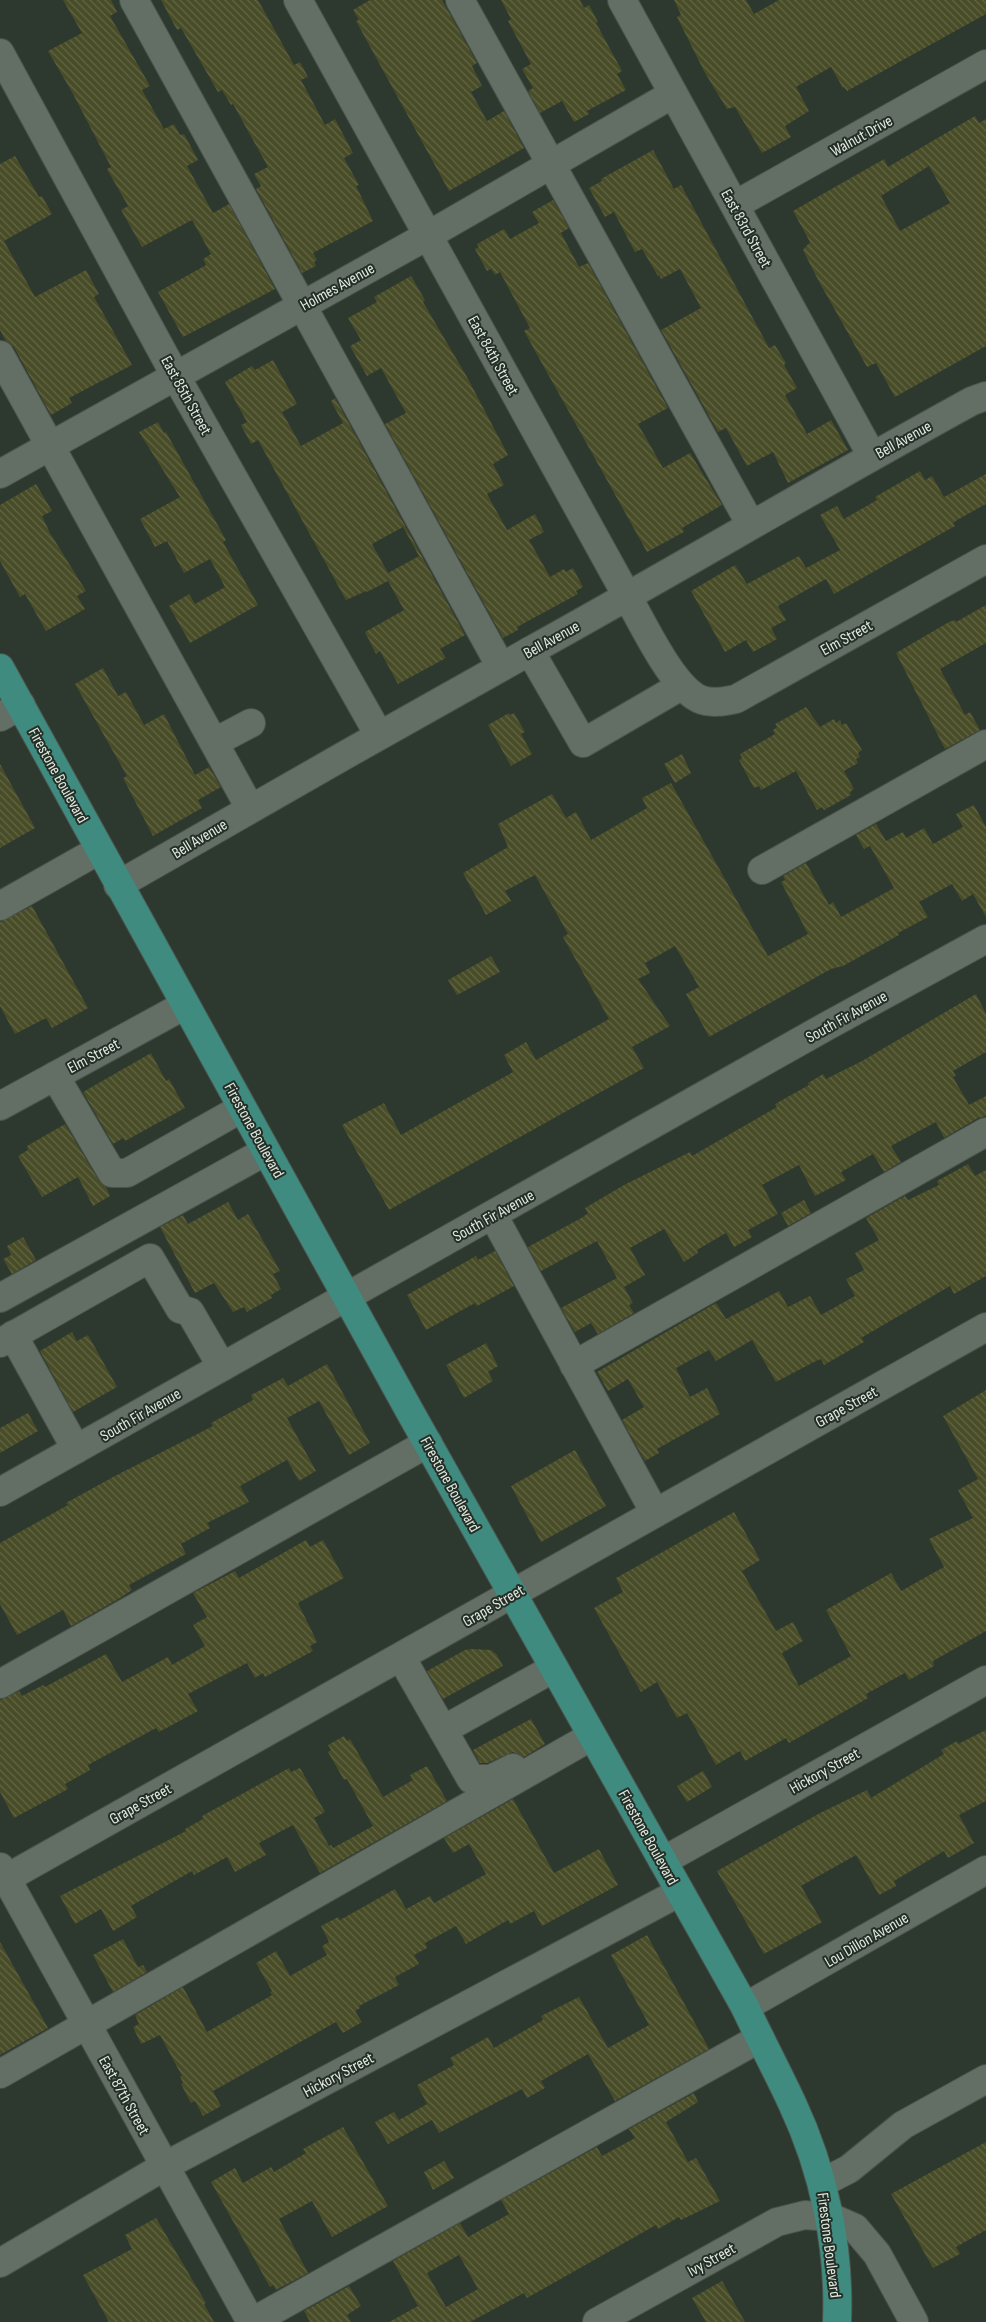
<svg xmlns="http://www.w3.org/2000/svg" width="986" height="2322" font-family="'Sofia Sans Condensed',sans-serif">
  <style>
    .building { fill: url(#building-back-hatch); fill-rule: evenodd }
    .lines { fill: none; stroke-linecap: round; stroke-linejoin: round }
    .minor-casing { stroke: #4a544c; stroke-width: 30 }
    .major-casing { stroke: #4a544c; stroke-width: 30 }
    .minor { stroke: #636f65; stroke-width: 28 }
    .major { stroke: #3f8b7f; stroke-width: 28 }
    .labels { text-anchor: middle; stroke-width: 4; stroke-linejoin: round; paint-order: stroke }
    .street-label { font-size: 16px; fill: #e2e9e3; stroke: #232e25 }
  </style>
  <defs>
    <pattern id="building-back-hatch" width="6" height="6" patternUnits="userSpaceOnUse" patternTransform="scale(1.25)"><rect width="6" height="6" fill="#484c27"/><path d="M-1 5l2 2M0 0l6 6M5-1l2 2" fill="none" stroke="#626646"/></pattern>
  </defs>
  <rect width="100%" height="100%" fill="#2d382f"/>
  <g class="building">
    <polygon points="63,0 111,0 117,12 110,16 150,86 142,90 164,129 174,124 180,135 184,134 198,160 187,166 213,213 229,204 275,289 183,337 158,292 206,265 203,259 211,254 192,220 142,247 121,210 128,206 107,169 111,167 72,92 48,51 82,33"/>
    <polygon points="161,0 258,0 294,65 300,62 308,77 301,80 325,125 335,119 353,153 344,158 359,185 356,186 373,221 313,253 317,260 314,262 316,266 302,273 256,189 261,186 254,174 268,167 233,104 231,105 222,90 218,92 181,28 177,30"/>
    <polygon points="370,0 442,0 477,63 472,66 482,86 471,92 487,121 504,111 524,148 449,191 356,21 359,20 353,10"/>
    <polygon points="501,0 580,0 584,8 589,5 598,22 596,23 622,71 617,74 626,90 587,111 589,114 574,122 562,101 540,113 528,91 533,88 522,69 531,64 508,21 511,19"/>
    <polygon points="674,0 746,0 754,14 779,0 986,0 986,14 847,91 844,87 843,88 831,67 796,87 809,111 785,126 791,137 762,153 735,107 727,109 705,73 677,17 681,15"/>
    <path d="M975 116 979 123 986 119V346L895 397 876 363 867 367 817 278 803 250 810 242 793 211 884 159 888 167ZM929 166 950 203 900 231 881 196Z"/>
    <polygon points="653,150 674,189 681,185 769,348 775,345 786,363 784,365 797,388 785,395 807,434 831,420 848,450 788,483 773,452 747,466 726,428 718,432 661,330 701,308 680,269 661,279 659,275 658,276 642,249 635,252 614,212 605,217 589,188 602,181 601,179"/>
    <polygon points="15,156 39,197 42,196 52,214 4,241 35,297 86,270 99,294 94,297 132,365 69,398 72,403 51,415 14,347 6,341 0,330 0,164"/>
    <polygon points="553,200 569,228 561,233 579,267 588,263 668,408 638,424 663,468 690,453 722,505 682,528 684,532 647,552 524,331 530,328 500,272 495,275 491,269 487,271 475,249 479,247 477,244 504,229 510,239 539,223 532,212"/>
    <polygon points="411,276 425,300 423,302 467,377 508,455 493,464 504,485 487,494 507,530 535,514 544,532 529,540 550,577 564,569 566,572 573,568 583,587 576,591 578,594 517,627 518,630 503,638 385,424 406,413 381,368 367,376 350,346 361,340 348,318 377,302 374,297"/>
    <path d="M273 360 297 404 282 412 301 446 343 423 331 401 335 398 465 635 440 649 446 658 398 684 380 651 376 654 365 632 404 610 388 581 367 592 366 591 346 600 258 440 251 444 241 425 247 422 225 382 252 366 255 370ZM403 527 419 556 388 573 372 544Z"/>
    <polygon points="158,422 164,433 166,432 226,540 223,542 258,605 190,643 169,606 189,594 195,604 225,587 210,559 184,573 167,541 155,547 140,519 180,497 139,432"/>
    <polygon points="920,471 925,480 932,476 944,497 986,474 986,504 957,520 953,523 955,526 834,594 826,579 778,606 786,620 771,628 777,639 753,652 746,640 725,652 691,591 735,565 747,584 799,556 806,568 840,550 820,515 837,506 844,519 877,500 875,497"/>
    <polygon points="36,484 52,511 42,516 50,533 86,591 77,596 85,609 46,631 25,594 20,597 0,561 0,505"/>
    <polygon points="986,605 986,643 940,669 965,715 970,712 980,730 945,749 896,653 949,622 955,620 956,622"/>
    <polygon points="103,668 118,696 126,692 144,725 164,714 195,775 209,767 221,787 198,800 202,808 153,836 123,778 127,776 75,684"/>
    <polygon points="806,707 820,727 834,719 836,723 840,720 842,725 846,723 862,750 858,753 860,757 856,759 858,763 844,771 854,789 850,792 851,795 824,810 822,807 817,810 796,771 761,790 759,786 754,788 739,760 742,758 740,754 775,734 773,730 777,727 775,724"/>
    <polygon points="509,713 510,715 514,713 525,732 521,734 532,754 511,766 488,725"/>
    <polygon points="682,754 691,773 675,783 664,764"/>
    <polygon points="0,764 35,828 0,848"/>
    <polygon points="671,783 768,956 808,934 781,882 785,880 783,876 806,863 829,905 833,902 841,917 894,888 870,846 864,849 856,835 876,824 886,841 903,832 906,838 924,828 933,844 963,827 956,814 974,805 986,827 986,917 973,894 962,901 952,884 919,902 928,917 898,933 899,935 843,966 831,969 709,1037 686,994 699,987 675,946 645,963 650,973 638,979 670,1026 632,1047 644,1068 389,1210 342,1125 384,1103 401,1135 513,1072 504,1055 526,1042 536,1060 609,1019 563,937 568,934 535,875 505,891 511,901 486,915 463,873 508,847 498,824 552,794 566,818 576,812 591,840 647,808 642,798"/>
    <polygon points="32,906 88,1008 52,1028 46,1018 15,1034 0,1006 0,922"/>
    <polygon points="491,956 500,972 457,995 448,980"/>
    <polygon points="976,994 986,1014 986,1052 953,1071 956,1076 953,1077 969,1105 986,1096 986,1116 978,1118 944,1138 936,1122 891,1146 901,1162 884,1172 873,1154 841,1172 846,1180 815,1196 799,1165 762,1185 778,1214 748,1230 752,1237 734,1247 726,1233 697,1250 698,1253 684,1262 664,1229 630,1248 645,1275 624,1287 633,1303 629,1305 634,1313 598,1334 591,1323 575,1332 561,1308 617,1278 597,1241 541,1271 528,1247 583,1217 588,1213 585,1208 624,1185 690,1152 692,1156 777,1107 775,1104 809,1085 808,1083 823,1074 826,1079 862,1061"/>
    <polygon points="151,1053 166,1081 169,1079 185,1108 125,1141 123,1138 113,1144 83,1092"/>
    <polygon points="65,1124 99,1181 106,1187 110,1196 93,1206 78,1177 42,1197 18,1156 28,1150 27,1146"/>
    <polygon points="968,1164 975,1176 986,1170 986,1276 954,1294 950,1286 861,1338 864,1342 824,1365 821,1359 814,1362 776,1382 752,1340 716,1361 709,1350 676,1368 690,1397 707,1388 720,1414 657,1449 659,1453 645,1461 622,1420 644,1407 628,1379 608,1391 597,1372 716,1303 726,1319 779,1291 788,1307 810,1296 821,1315 855,1296 846,1279 864,1270 855,1253 879,1240 866,1218 905,1196 908,1200 939,1185 937,1181"/>
    <polygon points="804,1200 811,1213 788,1226 781,1213"/>
    <polygon points="228,1202 238,1220 248,1214 280,1271 273,1274 281,1289 271,1295 272,1298 247,1312 244,1307 233,1312 214,1283 195,1293 160,1227 183,1215 188,1224"/>
    <polygon points="23,1237 36,1260 12,1274 3,1259 11,1255 7,1246"/>
    <polygon points="495,1251 514,1286 477,1306 475,1303 426,1330 407,1295 476,1256 478,1260"/>
    <polygon points="72,1332 77,1341 88,1335 117,1387 73,1412 40,1351"/>
    <polygon points="486,1343 498,1366 488,1372 493,1381 464,1398 446,1365"/>
    <polygon points="327,1364 370,1443 349,1455 319,1401 287,1418 316,1471 299,1481 287,1460 240,1486 249,1502 207,1523 210,1528 181,1544 186,1554 129,1585 132,1590 120,1598 71,1626 63,1610 17,1635 0,1604 0,1543 68,1505 66,1503 113,1477 213,1426 211,1423 253,1400 251,1395 283,1378 288,1386"/>
    <polygon points="986,1390 986,1631 933,1661 934,1666 909,1680 905,1673 866,1694 868,1698 789,1743 786,1738 745,1761 740,1751 716,1765 687,1713 677,1718 657,1682 641,1692 594,1608 623,1592 616,1578 734,1512 760,1560 742,1571 776,1631 793,1622 803,1641 782,1653 799,1686 851,1656 826,1610 891,1573 901,1591 944,1567 929,1539 973,1518 958,1490 978,1479 943,1416"/>
    <polygon points="28,1413 38,1431 0,1453 0,1428"/>
    <polygon points="575,1450 606,1506 541,1542 511,1486"/>
    <polygon points="306,1540 310,1547 323,1540 344,1578 298,1603 317,1642 310,1646 313,1651 265,1677 263,1673 255,1678 247,1663 188,1694 198,1711 159,1732 156,1728 88,1765 90,1770 65,1784 68,1789 14,1818 0,1792 0,1700 19,1691 22,1696 43,1685 45,1687 106,1654 122,1682 168,1657 172,1665 205,1646 193,1625 207,1617 193,1593 235,1571 239,1578"/>
    <polygon points="473,1649 491,1650 497,1655 503,1666 443,1699 427,1671 465,1650"/>
    <polygon points="531,1719 545,1744 524,1757 513,1752 487,1763 480,1763 473,1750"/>
    <polygon points="986,1730 986,1801 959,1815 974,1843 948,1858 944,1851 894,1881 896,1886 879,1895 856,1855 801,1886 822,1922 764,1954 717,1871 820,1813 867,1790 871,1798 944,1754 941,1750 957,1741 958,1744"/>
    <polygon points="344,1736 347,1741 350,1739 383,1797 413,1780 410,1775 427,1766 447,1801 320,1873 293,1825 259,1843 266,1855 235,1872 227,1857 194,1875 192,1871 131,1906 137,1917 113,1931 101,1909 75,1924 60,1896 186,1831 185,1829 203,1819 202,1816 289,1768 291,1772 300,1768 325,1812 314,1818 329,1846 331,1845 333,1848 373,1826 347,1779 344,1780 328,1752 331,1750 328,1745"/>
    <polygon points="703,1771 712,1787 687,1802 677,1786"/>
    <polygon points="513,1799 554,1873 599,1849 618,1885 542,1926 534,1911 510,1924 508,1920 466,1944 456,1926 425,1943 427,1948 414,1955 419,1964 395,1977 399,1985 359,2006 360,2008 355,2011 362,2022 343,2033 336,2022 213,2091 221,2106 203,2116 195,2101 191,2103 181,2084 183,2083 180,2076 182,2076 160,2035 141,2044 133,2027 139,2024 135,2015 183,1987 207,2032 272,1995 270,1992 272,1991 256,1963 276,1951 290,1976 327,1955 322,1946 329,1942 321,1926 338,1917 340,1920 395,1889 406,1909 430,1896 434,1903 486,1874 469,1844 453,1853 444,1838"/>
    <polygon points="647,1935 709,2049 615,2101 588,2054 541,2081 545,2088 527,2098 522,2089 439,2133 432,2120 388,2144 375,2122 394,2112 399,2120 427,2104 417,2085 454,2065 450,2058 488,2037 494,2048 543,2020 541,2016 579,1997 608,2048 649,2025 611,1955"/>
    <polygon points="123,1939 138,1967 143,1965 147,1972 113,1992 93,1955"/>
    <polygon points="0,1942 48,2028 0,2055"/>
    <path d="M694 2093 698 2102 666 2122 688 2162 696 2158 720 2201 681 2220 679 2217 658 2229 656 2225 527 2298 524 2293 470 2322H389L418 2306 393 2261 460 2223 468 2237 509 2214 501 2200 597 2147 602 2156 635 2138 629 2129ZM459 2255 478 2289 446 2307 427 2273Z"/>
    <polygon points="343,2127 388,2206 332,2237 312,2201 279,2219 308,2273 276,2290 273,2285 270,2287 211,2182 235,2168 243,2183 271,2167 274,2172 306,2153 303,2149"/>
    <polygon points="986,2142 986,2230 956,2247 960,2254 933,2268 891,2194"/>
    <polygon points="444,2161 454,2178 433,2190 424,2172"/>
    <polygon points="156,2218 206,2303 204,2304 214,2322 109,2322 83,2275 132,2249 125,2235"/>
    <polygon points="722,2281 745,2322 706,2322 692,2298"/>
    <polygon points="349,2286 361,2306 347,2315 351,2322 310,2322 304,2311"/>
  </g>
  <g class="lines">
    <defs>
      <g id="minor">
        <polyline points="134,0 501,667"/>
        <path d="M298 0 627 596C643 623 673 690 702 700 713 704 725 701 736 699L986 559"/>
        <polyline points="460,0 751,525"/>
        <polyline points="622,0 872,456"/>
        <polyline points="0,53 175,375 379,735"/>
        <polyline points="735,205 986,64"/>
        <polyline points="0,355 250,808"/>
        <polyline points="0,474 427,236 673,94"/>
        <polyline points="530,651 583,743 681,686"/>
        <polyline points="0,717 21,705"/>
        <polyline points="215,742 251,723"/>
        <polyline points="762,870 986,744"/>
        <path d="M118 885C255 806 392 728 530 651 678 569 824 482 972 401L986 396"/>
        <polyline points="0,906 99,850"/>
        <polyline points="55,1076 112,1173 127,1173 242,1108"/>
        <polyline points="0,1106 185,1005"/>
        <polyline points="493,1215 655,1513"/>
        <polyline points="0,1298 266,1151"/>
        <polyline points="13,1335 76,1449"/>
        <polyline points="0,1343 150,1258 180,1309 190,1312 222,1367"/>
        <polyline points="574,1365 986,1132"/>
        <polyline points="0,1492 827,1026 986,939"/>
        <polyline points="401,1657 443,1730 554,1668"/>
        <polyline points="0,1684 428,1443"/>
        <polyline points="443,1730 471,1779 491,1779 513,1768"/>
        <polyline points="663,1861 986,1680"/>
        <polyline points="0,1867 251,2322"/>
        <polyline points="0,1882 986,1327"/>
        <polyline points="745,2007 986,1870"/>
        <polyline points="0,2074 592,1736"/>
        <polyline points="822,2183 849,2169 903,2125 986,2079"/>
        <polyline points="0,2263 165,2166 680,1892"/>
        <polyline points="252,2322 760,2038"/>
        <polyline points="597,2322 777,2222 805,2215 830,2217 855,2228 877,2254 914,2322"/>
      </g>
      <path id="major" d="M0 668 409 1410 745 2007C760 2039 777 2071 792 2103 824 2171 840 2247 837 2322"/>
    </defs>
    <use href="#minor" class="minor-casing"/>
    <use href="#major" class="major-casing"/>
    <use href="#minor" class="minor"/>
    <use href="#major" class="major"/>
  </g>
  <g class="labels">
    <g class="street-label">
      <text transform="translate(861 135) rotate(-29)" y="6">Walnut Drive</text>
      <text transform="translate(747 228) rotate(61)" y="6">East 83rd Street</text>
      <text transform="translate(337 286) rotate(-29)" y="6">Holmes Avenue</text>
      <text transform="translate(494 355) rotate(61)" y="6">East 84th Street</text>
      <text transform="translate(187 395) rotate(61)" y="6">East 85th Street</text>
      <text transform="translate(903 439) rotate(-29)" y="6">Bell Avenue</text>
      <text transform="translate(846 637) rotate(-29)" y="6">Elm Street</text>
      <text transform="translate(551 639) rotate(-29)" y="6">Bell Avenue</text>
      <text transform="translate(59 775) rotate(61)" y="6">Firestone Boulevard</text>
      <text transform="translate(199 838) rotate(-31)" y="6">Bell Avenue</text>
      <text transform="translate(846 1016) rotate(-29)" y="6">South Fir Avenue</text>
      <text transform="translate(93 1055) rotate(-28)" y="6">Elm Street</text>
      <text transform="translate(255 1130) rotate(61)" y="6">Firestone Boulevard</text>
      <text transform="translate(493 1215) rotate(-29)" y="6">South Fir Avenue</text>
      <text transform="translate(846 1406) rotate(-29)" y="6">Grape Street</text>
      <text transform="translate(140 1414) rotate(-30)" y="6">South Fir Avenue</text>
      <text transform="translate(451 1484) rotate(61)" y="6">Firestone Boulevard</text>
      <text transform="translate(493 1605) rotate(-30)" y="6">Grape Street</text>
      <text transform="translate(824 1770) rotate(-29)" y="6">Hickory Street</text>
      <text transform="translate(140 1803) rotate(-29)" y="6">Grape Street</text>
      <text transform="translate(649 1837) rotate(61)" y="6">Firestone Boulevard</text>
      <text transform="translate(866 1939) rotate(-30)" y="6">Lou Dillon Avenue</text>
      <text transform="translate(338 2074) rotate(-28)" y="6">Hickory Street</text>
      <text transform="translate(125 2095) rotate(61)" y="6">East 87th Street</text>
      <text transform="translate(830 2245) rotate(83)" y="6">Firestone Boulevard</text>
      <text transform="translate(711 2259) rotate(-29)" y="6">Ivy Street</text>
    </g>
  </g>
</svg>
